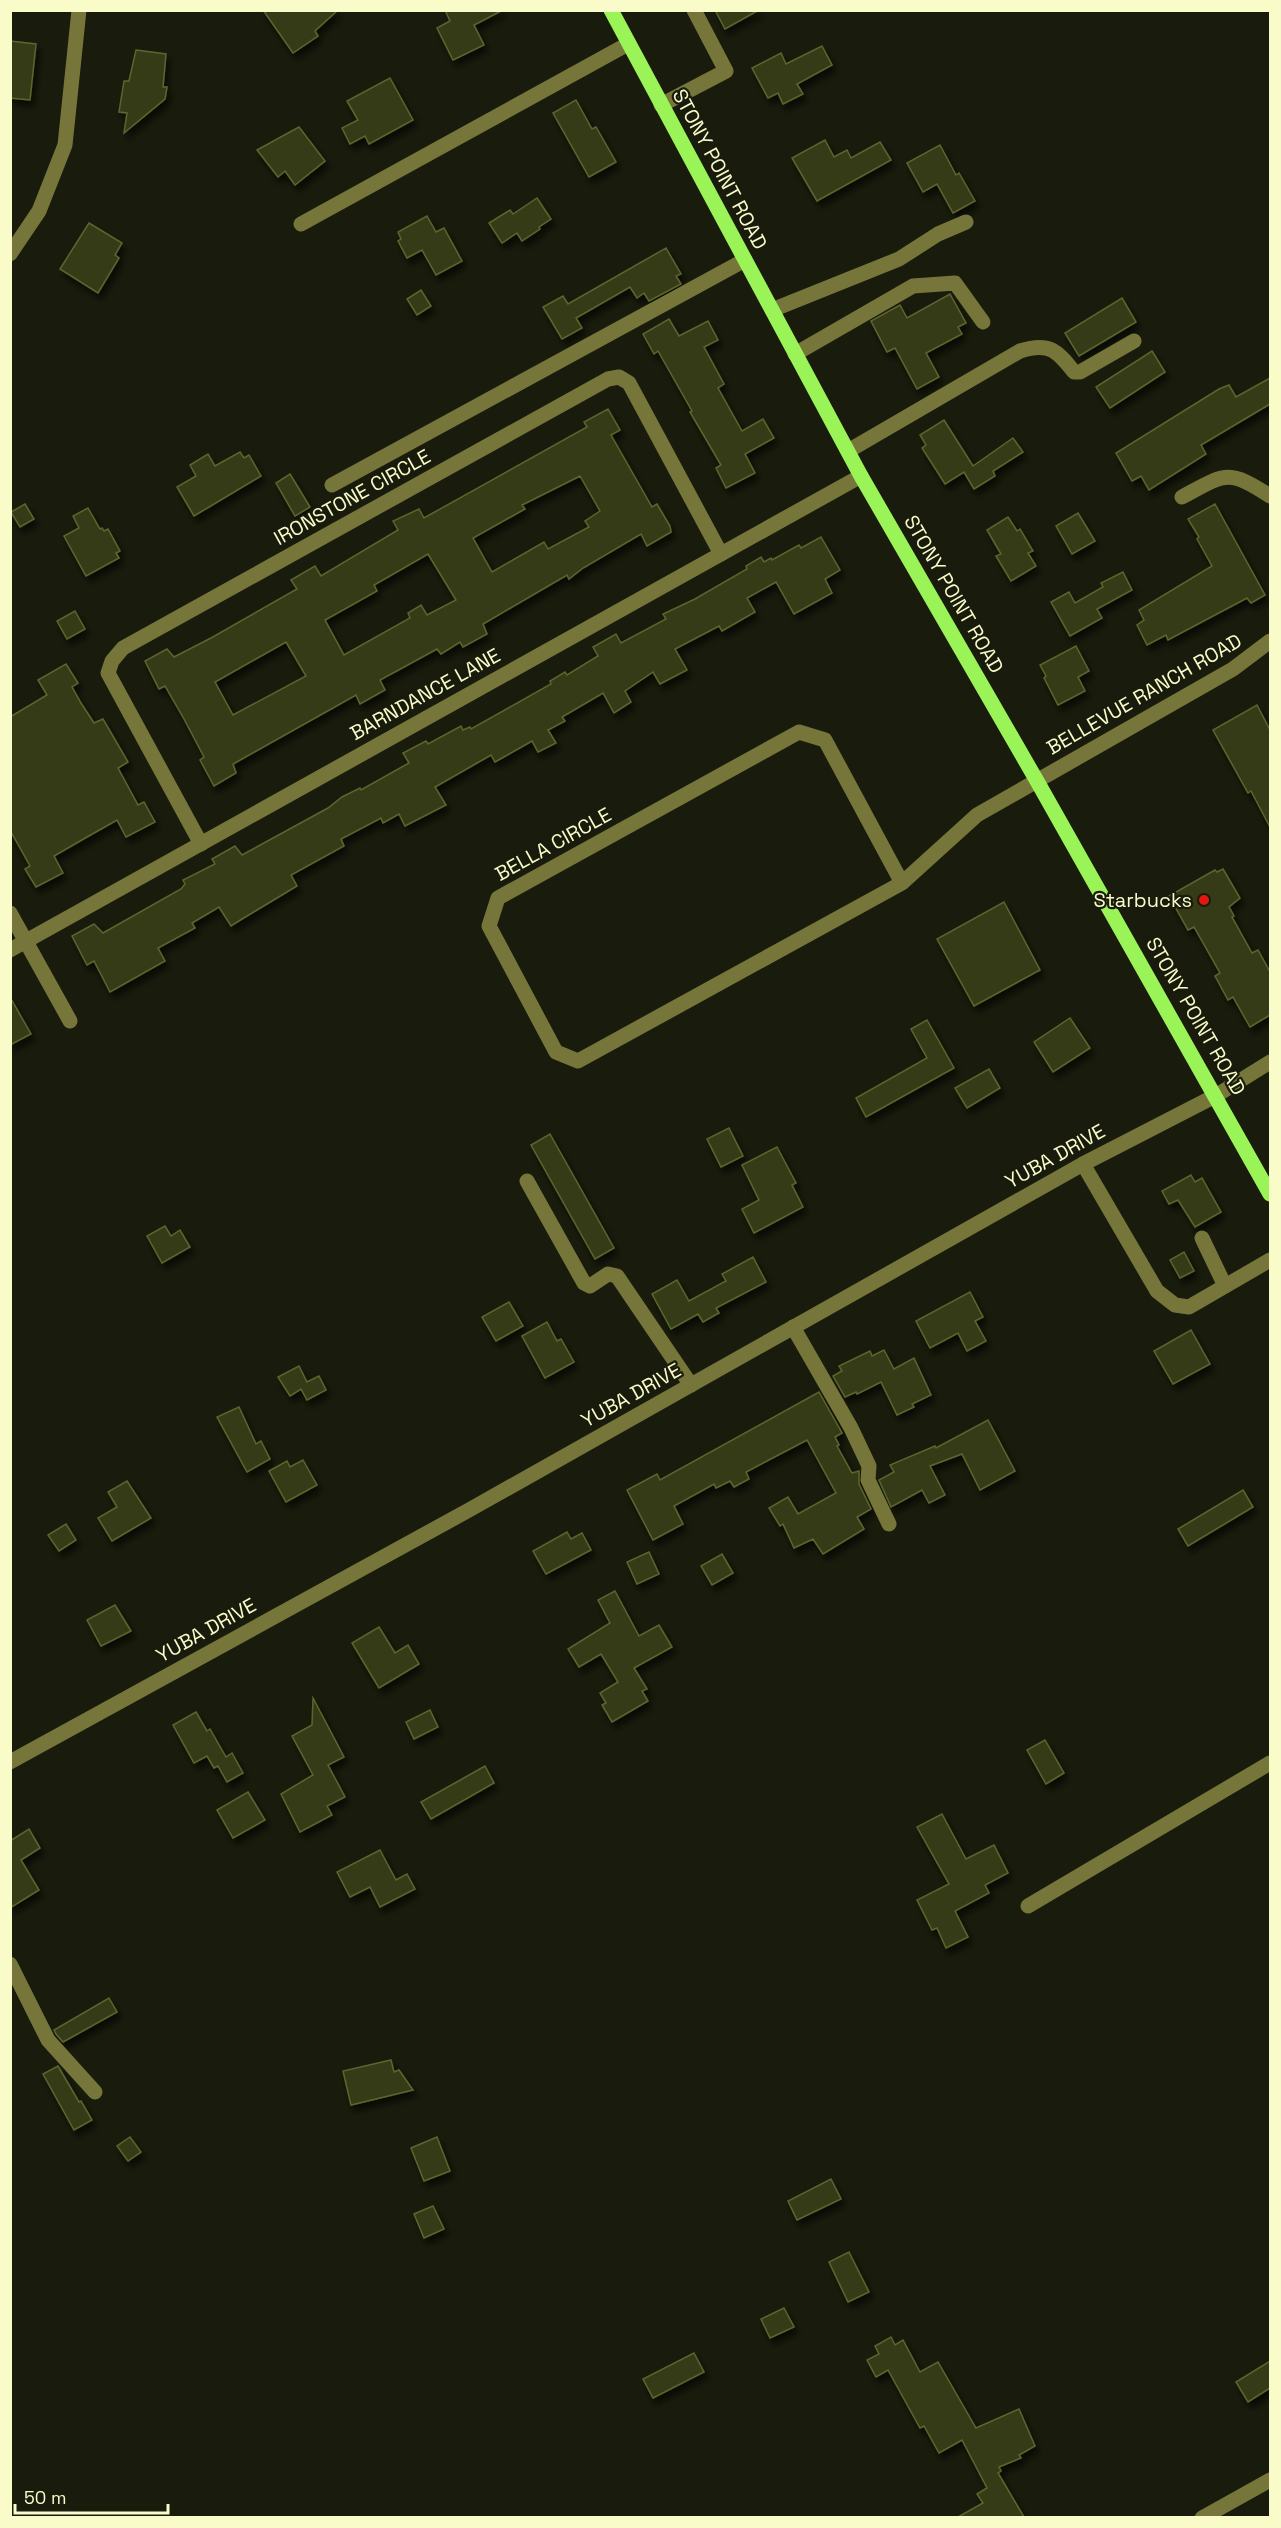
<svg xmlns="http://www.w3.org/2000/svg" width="1281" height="2528" font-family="'Space Grotesk',sans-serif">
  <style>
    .building { fill: #353a19; stroke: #5d652d; stroke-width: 1.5; fill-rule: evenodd; filter: url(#shadow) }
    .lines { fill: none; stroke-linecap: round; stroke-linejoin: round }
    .minor { stroke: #77763a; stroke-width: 15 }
    .major { stroke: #9bf457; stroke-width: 15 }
    .poi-dot { fill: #e2180f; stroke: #191b0c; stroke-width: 2 }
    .labels { text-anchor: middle; stroke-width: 4.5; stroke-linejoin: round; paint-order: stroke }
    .street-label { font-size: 20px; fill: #f9fbc9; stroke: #191b0c }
    .poi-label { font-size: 20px; fill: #f9fbc9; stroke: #191b0c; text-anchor: end }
  </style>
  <defs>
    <filter id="shadow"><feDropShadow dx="3.5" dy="6" stdDeviation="3" flood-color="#0009"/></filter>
  </defs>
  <rect width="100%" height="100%" fill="#191b0c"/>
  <g class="building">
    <polygon points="263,10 338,10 315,31 318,36 293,53"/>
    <polygon points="445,10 503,10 474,25 484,45 453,60 437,28 450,21"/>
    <polygon points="715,10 759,10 725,29"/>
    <polygon points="10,41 36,44 30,100 10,98"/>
    <polygon points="822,46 832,65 797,84 803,94 783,104 778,93 768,98 752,68 781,53 786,64"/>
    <polygon points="136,50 166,54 163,87 167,87 165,99 124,133 127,113 119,112 124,81 129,81"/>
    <polygon points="390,78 413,120 369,144 365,136 350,144 342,128 358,120 347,101"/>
    <polygon points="576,100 592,129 596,127 616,162 589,177 553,113"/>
    <polygon points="299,127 325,161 295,185 285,171 278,177 257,150"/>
    <polygon points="825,140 834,157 847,150 851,158 880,142 891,160 817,201 792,158"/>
    <polygon points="940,145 956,175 959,173 975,201 953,213 937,184 923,192 907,163"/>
    <polygon points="537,198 551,219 539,227 540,229 522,241 517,233 502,243 489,223 510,210 513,214"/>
    <polygon points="427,216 436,232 444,228 462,261 436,275 422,250 407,258 398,241 401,239 398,232"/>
    <polygon points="89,223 122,243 115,255 119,258 98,293 60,269"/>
    <polygon points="666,248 681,274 676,276 681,284 649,301 644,293 637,298 630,287 576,318 582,328 562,339 543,307 563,296 568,304"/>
    <polygon points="421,290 431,306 417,315 407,299"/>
    <polygon points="950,294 966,323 958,327 962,334 926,353 939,377 917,389 895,348 887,352 871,321 900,305 907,318"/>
    <polygon points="1122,298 1136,322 1079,356 1065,333"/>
    <polygon points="669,319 679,336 708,321 718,340 704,347 724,384 718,388 742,431 763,419 774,438 745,454 755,473 726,488 716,468 721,465 690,412 692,411 658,351 654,354 643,334"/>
    <polygon points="1152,351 1165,372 1110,408 1096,387"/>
    <polygon points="1270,378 1270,404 1201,445 1206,454 1149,490 1141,476 1132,481 1116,453 1219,389 1229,385 1236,397"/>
    <path d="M608 409 620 430 611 435 652 507 657 504 670 526 671 532 647 546 641 534 583 568 569 579 567 575 483 624 487 634 463 647 460 642 441 654 437 649 380 680 385 690 360 704 356 695 233 764 236 773 214 786 200 760 204 757 184 719 165 686 159 689 145 661 167 649 174 657 211 638 297 589 291 580 315 566 321 576 398 530 393 521 419 509 424 518 587 427 584 422ZM580 476 600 511 585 521 589 527 548 549 544 542 492 572 473 538 525 509 522 505ZM428 554 456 600 427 615 421 605 408 613 410 618 344 655 325 620 377 591 374 585ZM286 642 306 676 233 715 215 682Z"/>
    <polygon points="944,420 973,466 1013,438 1023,452 993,471 995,476 974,489 964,472 945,484 922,448 926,445 920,435"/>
    <polygon points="240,452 244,458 249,455 261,476 194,516 177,487 196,476 190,465 208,454 215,466"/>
    <polygon points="290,474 310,507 295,516 276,483"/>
    <polygon points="25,504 34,519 20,527 11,512"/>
    <polygon points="1215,504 1265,595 1251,603 1247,598 1168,640 1166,635 1147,645 1137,625 1144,620 1139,610 1212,566 1197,539 1199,537 1188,519"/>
    <polygon points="88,508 100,529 102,528 104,531 108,529 120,551 116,553 119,558 86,576 64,536 79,528 73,516"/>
    <polygon points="1078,513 1095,541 1072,554 1056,526"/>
    <polygon points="1008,517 1017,531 1020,529 1033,551 1028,553 1036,566 1011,581 996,556 1001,554 987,530"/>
    <polygon points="821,537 840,570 825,579 832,593 794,614 776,582 747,598 755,612 722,631 719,626 675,649 687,670 660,684 653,672 625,691 631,702 614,713 603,693 562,717 565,721 548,730 556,743 538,752 532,741 495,762 491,755 435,787 446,805 405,826 399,814 383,823 381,818 341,839 344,846 291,875 297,886 242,919 231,926 219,907 192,923 195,928 158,948 165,961 110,992 94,961 87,965 72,936 94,924 103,933 181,889 185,884 183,880 215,864 212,859 235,846 242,855 328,808 342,797 360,788 361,790 409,763 403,753 426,741 428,744 461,726 463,730 470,727 471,729 551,684 550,681 565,672 567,675 598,656 593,647 616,634 621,643 666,619 663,614 695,599 747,569 746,566 761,557 764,562 771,558 772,560 799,545 801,548"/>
    <polygon points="1123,572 1132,590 1097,609 1102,618 1070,636 1051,602 1069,592 1075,603 1103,587 1101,583"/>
    <polygon points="75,611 85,629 67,639 57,621"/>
    <polygon points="1076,646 1089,671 1078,677 1085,691 1058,705 1044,678 1046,676 1040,665"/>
    <polygon points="66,664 78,683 72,687 81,703 94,723 103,719 128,762 118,768 138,805 144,802 155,822 126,837 117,820 87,837 54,856 63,873 36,887 25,869 30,866 10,830 10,717 47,695 38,680"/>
    <polygon points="1257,705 1270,730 1270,827 1251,791 1248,793 1213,730"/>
    <polygon points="1223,869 1240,898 1229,907 1234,916 1232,917 1252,953 1258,950 1270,972 1270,1015 1250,1027 1233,997 1228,1000 1215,976 1220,973 1194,927 1188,930 1169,896 1215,870 1217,872"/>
    <polygon points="1004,902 1040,970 974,1006 937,939"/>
    <polygon points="10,997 31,1034 10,1045"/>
    <polygon points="1070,1018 1090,1048 1053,1072 1034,1042"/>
    <polygon points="927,1020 954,1068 866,1117 856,1098 927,1058 911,1029"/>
    <polygon points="989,1069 1000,1088 967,1108 955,1088"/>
    <polygon points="729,1128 743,1156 721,1167 707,1139"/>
    <polygon points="550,1134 614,1248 595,1259 531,1145"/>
    <polygon points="777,1147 796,1183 792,1185 803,1207 754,1233 742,1209 759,1200 742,1165"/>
    <polygon points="1191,1175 1195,1182 1202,1178 1221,1212 1195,1227 1178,1200 1169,1204 1162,1191"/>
    <polygon points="165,1226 171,1236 180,1230 190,1247 162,1263 147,1236"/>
    <polygon points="1184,1252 1194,1271 1180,1278 1170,1260"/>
    <polygon points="753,1257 766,1282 716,1308 719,1313 703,1322 698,1314 671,1329 652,1294 677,1280 689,1301 726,1281 722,1274"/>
    <polygon points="970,1292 983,1317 975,1321 986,1341 967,1351 958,1333 930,1348 916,1321"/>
    <polygon points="509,1302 523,1326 496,1341 482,1317"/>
    <polygon points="547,1322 557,1341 561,1339 574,1362 545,1378 522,1336"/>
    <polygon points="1191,1330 1210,1364 1173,1384 1154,1351"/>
    <polygon points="884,1350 894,1369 914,1358 931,1395 912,1404 914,1407 897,1415 881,1382 857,1394 856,1392 845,1397 833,1376 842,1371 839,1366 870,1351 872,1356"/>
    <polygon points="299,1366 307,1382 319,1376 326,1390 307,1400 301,1389 290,1396 278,1377"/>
    <polygon points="819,1392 842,1433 835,1437 839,1445 837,1446 852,1473 859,1471 859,1484 871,1509 857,1517 864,1529 823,1554 813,1539 794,1548 783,1524 780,1526 769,1508 788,1497 798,1514 836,1493 807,1440 746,1472 749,1479 734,1487 730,1481 716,1488 714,1484 674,1506 683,1524 653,1540 627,1490 657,1474 660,1480"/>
    <polygon points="239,1407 256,1444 261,1441 270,1459 247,1472 217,1417"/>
    <polygon points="988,1420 1015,1471 980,1490 962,1454 930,1466 945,1495 929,1503 922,1490 891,1507 879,1480 894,1472 890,1465 935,1446 936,1448"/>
    <polygon points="303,1460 317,1485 286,1502 269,1471 287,1461 290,1467"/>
    <polygon points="127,1481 151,1518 112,1541 98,1518 117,1507 108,1492"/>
    <polygon points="1243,1490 1253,1507 1188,1546 1178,1529"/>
    <polygon points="66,1524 76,1540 59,1551 48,1535"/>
    <polygon points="567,1532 571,1539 582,1533 591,1550 546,1574 533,1551"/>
    <polygon points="649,1552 659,1574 637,1584 627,1562"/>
    <polygon points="722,1554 733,1573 712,1585 701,1566"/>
    <polygon points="615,1591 639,1636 659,1625 672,1647 634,1668 647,1689 642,1691 648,1701 612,1722 602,1705 606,1703 600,1693 618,1682 601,1654 579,1667 568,1649 610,1623 598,1600"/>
    <polygon points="115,1605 131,1631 101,1646 87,1620"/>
    <polygon points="379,1627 395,1653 408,1645 419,1664 379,1688 352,1643"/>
    <polygon points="313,1698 344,1757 328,1765 345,1797 327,1806 332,1815 300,1832 281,1794 313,1775 292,1736 312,1725"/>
    <polygon points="430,1710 438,1727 414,1739 406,1722"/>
    <polygon points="196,1712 207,1731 210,1729 226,1757 232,1753 243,1773 227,1782 218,1766 214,1768 207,1756 194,1763 173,1725"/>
    <polygon points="1045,1740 1064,1773 1046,1784 1027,1750"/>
    <polygon points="485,1766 494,1783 431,1819 421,1802"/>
    <polygon points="248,1792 265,1820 233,1838 217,1810"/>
    <polygon points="942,1814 966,1859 994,1845 1008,1873 985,1885 989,1893 955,1911 968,1937 946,1948 937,1928 932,1930 917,1900 949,1884 917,1827"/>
    <polygon points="29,1829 40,1848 21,1860 39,1890 10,1908 10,1841"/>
    <polygon points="380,1850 396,1880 407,1874 415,1889 380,1907 370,1887 350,1897 337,1872"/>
    <polygon points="109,1998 117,2012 63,2042 56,2034 54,2030"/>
    <polygon points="391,2060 394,2072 399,2070 413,2090 351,2105 343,2071"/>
    <polygon points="58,2066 79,2102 81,2101 92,2120 74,2130 43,2074"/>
    <polygon points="130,2137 141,2152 128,2161 117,2146"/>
    <polygon points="437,2137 450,2171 424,2181 411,2148"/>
    <polygon points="831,2179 841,2199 797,2220 788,2201"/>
    <polygon points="433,2206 444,2229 424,2238 414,2214"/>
    <polygon points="849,2252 869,2292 848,2302 829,2262"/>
    <polygon points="784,2308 794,2327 770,2338 761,2319"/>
    <polygon points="891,2337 895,2345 903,2340 920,2372 938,2362 976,2428 1019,2409 1035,2446 1019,2455 1021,2458 999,2467 1001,2471 998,2473 1024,2517 958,2517 983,2503 977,2494 987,2488 962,2440 939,2453 924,2426 920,2428 888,2370 876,2377 867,2360 879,2354 875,2346"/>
    <polygon points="694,2353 704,2372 653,2398 643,2379"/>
    <polygon points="1270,2361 1270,2388 1248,2402 1236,2382"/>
  </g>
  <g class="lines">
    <g class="minor">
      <polyline points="661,105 726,71 694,10"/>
      <polyline points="301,224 628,44"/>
      <polyline points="10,254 39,211 65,145 79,10"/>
      <polyline points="772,310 899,259 938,234 966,222"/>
      <polyline points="795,354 913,286 955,283 983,322"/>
      <path d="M848 451 1020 351C1049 342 1057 350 1074 372H1080L1134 341"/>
      <polyline points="332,485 745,260"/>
      <path d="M1182 497C1225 474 1227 468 1270 496"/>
      <polyline points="201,844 108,673 112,661 123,648 608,379 619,377 629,383 721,554"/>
      <polyline points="902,883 825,740 799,732 498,898 489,926 556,1052 578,1061 902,883 977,815 1233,669 1270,641"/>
      <polyline points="10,913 70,1021"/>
      <polyline points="10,950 861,476"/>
      <polyline points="1083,1164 1157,1291 1175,1305 1189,1307 1270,1260"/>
      <polyline points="527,1181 584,1283 590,1286 608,1274 617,1276 691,1385"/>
      <polyline points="1202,1238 1225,1286"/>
      <polyline points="793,1327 851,1428 869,1466 868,1480 889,1524"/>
      <polyline points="10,1762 469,1510 1083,1164 1217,1095 1270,1062"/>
      <polyline points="1028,1906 1270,1763"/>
      <polyline points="10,1964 48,2040 95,2092"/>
      <polyline points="1202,2518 1270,2480"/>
    </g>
    <polyline class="major" points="611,10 861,476 1037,781 1270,1194"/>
  </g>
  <circle class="poi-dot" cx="1204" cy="900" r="6"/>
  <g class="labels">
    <g class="street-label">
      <text transform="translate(720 169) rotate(62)" y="7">STONY POINT ROAD</text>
      <text transform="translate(352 497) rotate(-29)" y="7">IRONSTONE CIRCLE</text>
      <text transform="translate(954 594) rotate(60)" y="7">STONY POINT ROAD</text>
      <text transform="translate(425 694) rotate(-29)" y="7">BARNDANCE LANE</text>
      <text transform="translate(1144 694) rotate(-30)" y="7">BELLEVUE RANCH ROAD</text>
      <text transform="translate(553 844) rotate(-29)" y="7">BELLA CIRCLE</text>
      <text transform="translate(1196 1016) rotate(60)" y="7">STONY POINT ROAD</text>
      <text transform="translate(1055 1156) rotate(-29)" y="7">YUBA DRIVE</text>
      <text transform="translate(631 1395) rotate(-29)" y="7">YUBA DRIVE</text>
      <text transform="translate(206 1630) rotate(-29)" y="7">YUBA DRIVE</text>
    </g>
    <g class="poi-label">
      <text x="1192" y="907">Starbucks</text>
    </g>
  </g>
  <rect width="1281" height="2528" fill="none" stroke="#f9fbc9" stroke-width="24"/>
  <path d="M15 2504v9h153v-9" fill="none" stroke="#f9fbc9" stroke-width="3"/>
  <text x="24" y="2504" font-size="18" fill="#f9fbc9" stroke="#191b0c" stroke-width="4.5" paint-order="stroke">50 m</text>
</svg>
